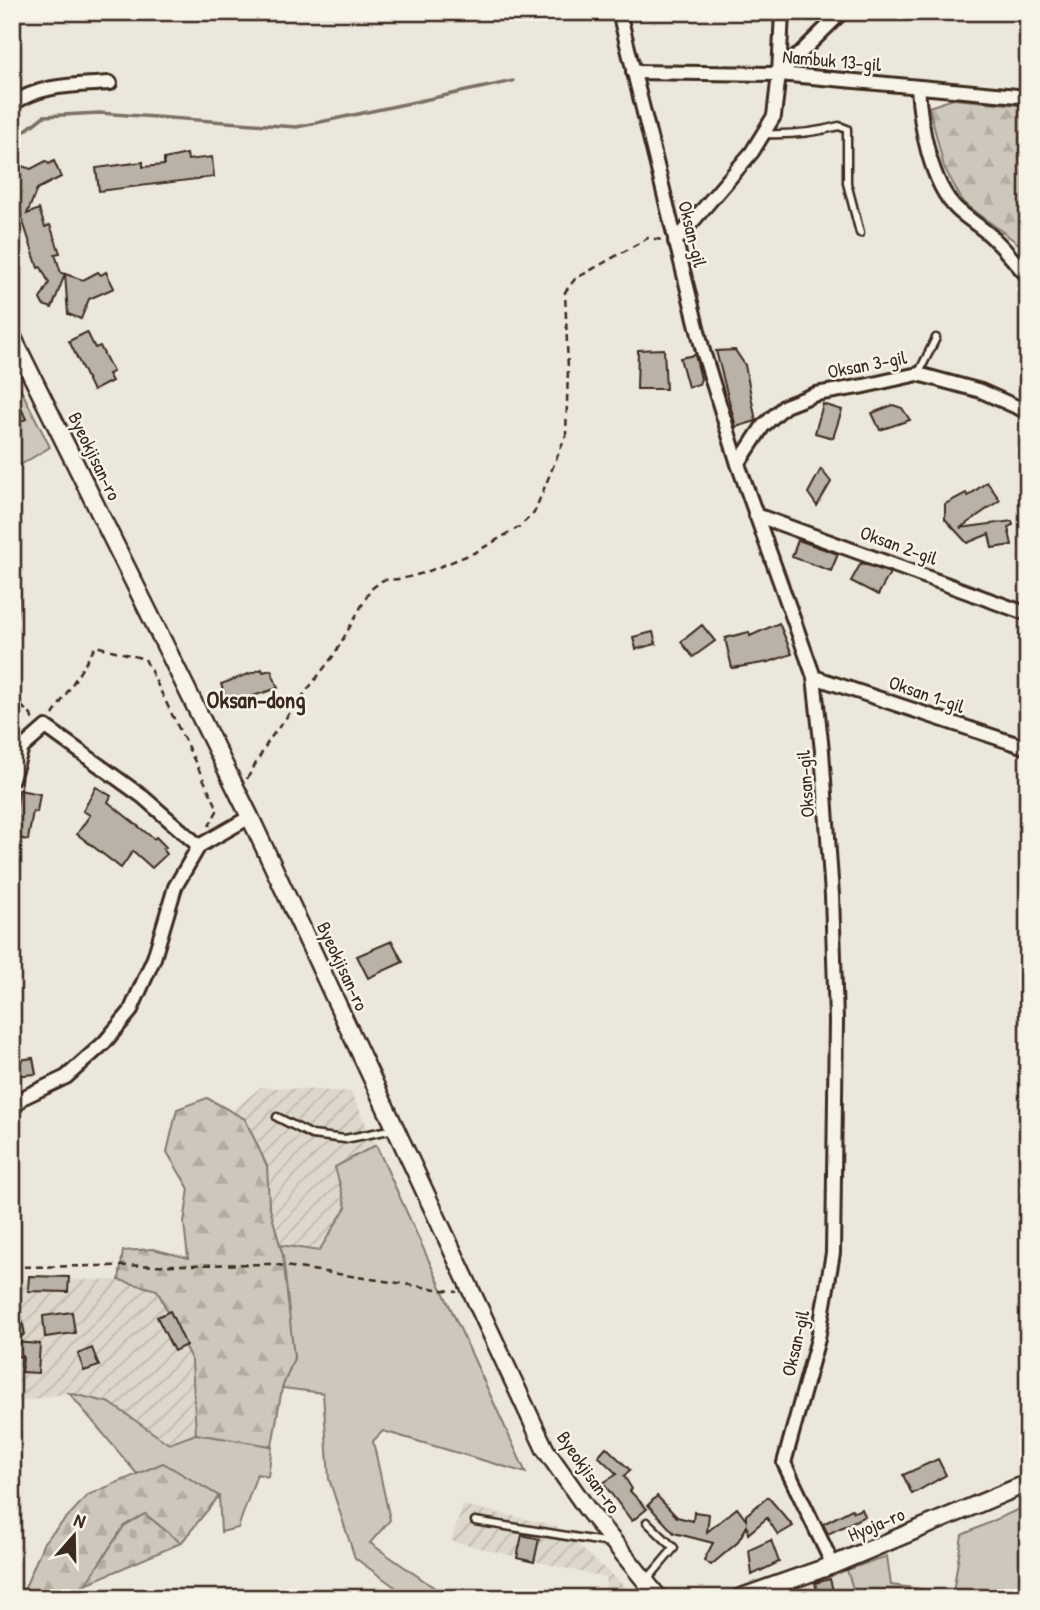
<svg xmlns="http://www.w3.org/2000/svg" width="1040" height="1610" font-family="'Patrick Hand',sans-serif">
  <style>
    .built { fill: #ddd7cc }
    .industrial { fill: url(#industrial-furrows) }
    .grass { fill: #cec8bc; stroke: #84796d; stroke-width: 2 }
    .forest { fill: url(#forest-firs); stroke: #84796d; stroke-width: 2 }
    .cemetery { fill: url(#cemetery-stones); stroke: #84796d; stroke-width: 2 }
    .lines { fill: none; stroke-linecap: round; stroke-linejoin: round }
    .stream { stroke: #7c7064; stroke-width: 3.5 }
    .building { fill: #bab2a7; stroke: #3b2a1e; stroke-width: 2 }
    .service-casing { stroke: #3b2a1e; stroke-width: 11 }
    .minor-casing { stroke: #3b2a1e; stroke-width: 18 }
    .tertiary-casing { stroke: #3b2a1e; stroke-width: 21 }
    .path { stroke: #3b2a1e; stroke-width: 2.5; stroke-dasharray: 7 5; stroke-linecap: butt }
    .service { stroke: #f7f3e8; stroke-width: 6 }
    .minor { stroke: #f7f3e8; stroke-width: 12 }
    .tertiary { stroke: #f7f3e8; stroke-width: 16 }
    .labels { text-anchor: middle; stroke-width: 5; stroke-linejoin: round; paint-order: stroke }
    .street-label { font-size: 19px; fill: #3b2a1e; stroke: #f7f3e8 }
    .quarter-label { font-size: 23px; font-weight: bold; fill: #3b2a1e; stroke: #f7f3e8 }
  </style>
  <defs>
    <pattern id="industrial-furrows" width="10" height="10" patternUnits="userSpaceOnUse" patternTransform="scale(1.75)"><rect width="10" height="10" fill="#ddd7cc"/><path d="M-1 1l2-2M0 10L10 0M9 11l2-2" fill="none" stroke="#bfb9af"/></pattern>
    <pattern id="forest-firs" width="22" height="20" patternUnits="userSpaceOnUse" patternTransform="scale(1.75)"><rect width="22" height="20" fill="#cec8bc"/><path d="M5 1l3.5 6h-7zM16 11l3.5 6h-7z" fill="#b2aca1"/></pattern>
    <pattern id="cemetery-stones" width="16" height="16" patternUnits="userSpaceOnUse" patternTransform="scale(1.75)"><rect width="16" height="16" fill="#cec8bc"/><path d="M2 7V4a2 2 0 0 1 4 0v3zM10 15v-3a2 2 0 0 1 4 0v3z" fill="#b2aca1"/></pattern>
  </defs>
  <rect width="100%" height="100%" fill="#ece7dc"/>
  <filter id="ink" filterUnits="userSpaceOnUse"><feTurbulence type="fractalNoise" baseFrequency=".0143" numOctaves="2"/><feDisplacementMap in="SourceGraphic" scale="14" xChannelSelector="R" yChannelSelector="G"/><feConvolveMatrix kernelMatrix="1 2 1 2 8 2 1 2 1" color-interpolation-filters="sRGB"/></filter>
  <g filter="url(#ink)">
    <polygon class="built" points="847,1570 856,1598 769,1598"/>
    <g class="industrial">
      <polygon points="261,1087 351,1092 376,1145 335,1167 346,1207 319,1251 280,1245 269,1205 267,1166 231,1111"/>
      <polygon points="12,1279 119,1280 157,1290 192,1361 196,1434 169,1444 110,1403 69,1393 12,1403"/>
      <polygon points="463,1505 556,1526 638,1598 605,1598 606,1578 451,1541"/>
    </g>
    <g class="grass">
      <polygon points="213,12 276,12 272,19 253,21"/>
      <polygon points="12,372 50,447 12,470"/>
      <polygon points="376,1145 526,1473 383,1431 373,1441 390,1520 370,1543 449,1598 410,1598 355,1558 329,1479 323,1393 282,1388 294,1358 280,1245 319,1251 346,1207 335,1167"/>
      <polygon points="69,1393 110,1403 169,1444 196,1434 272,1446 268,1477 257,1474 238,1528 221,1532 219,1496 163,1463 137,1474"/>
      <polygon points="1028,1505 1028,1598 856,1598 847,1570 887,1556 891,1585 953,1593 962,1535"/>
    </g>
    <g class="forest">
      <polygon points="953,99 1028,106 1028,251 963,202 944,167 929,107"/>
      <polygon points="12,580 20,592 12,662"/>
      <polygon points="207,1098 245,1119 267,1166 269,1205 283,1256 294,1358 282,1388 272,1446 196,1434 192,1361 157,1290 119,1280 123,1251 153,1249 188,1258 184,1223 189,1189 167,1152 177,1109"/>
      <polygon points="163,1463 219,1496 181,1543 145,1514 124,1526 77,1597 38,1597 24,1590 44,1542 88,1495"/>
    </g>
    <polygon class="cemetery" points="145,1514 181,1543 86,1584 124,1526"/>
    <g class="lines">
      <polyline class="stream" points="12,141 44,116 99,113 297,127 513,81"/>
    </g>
    <g class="building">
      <polygon points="187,154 188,160 212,157 214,177 99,191 96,168 143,162 143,167 164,165 164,159"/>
      <polygon points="46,161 49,164 54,161 61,177 37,189 27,214 39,209 45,227 50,225 60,253 55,254 61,273 65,274 52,308 43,305 40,299 49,283 41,267 38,268 16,200 12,199 12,163 31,169"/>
      <polygon points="98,272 101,275 106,272 114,288 89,299 81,319 68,314 65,274 83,280"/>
      <polygon points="87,332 95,348 100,346 113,372 108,374 112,381 93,391 69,341"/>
      <polygon points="664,349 666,389 637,389 638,350"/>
      <polygon points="735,350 745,365 756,421 736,427 716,351"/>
      <polygon points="695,355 701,379 699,384 688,387 680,358"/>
      <polygon points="12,388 26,419 12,425"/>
      <polygon points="823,404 842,410 833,438 815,433"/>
      <polygon points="893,405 902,408 910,420 880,430 872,413"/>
      <polygon points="821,469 831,482 817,506 808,493"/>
      <polygon points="987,482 1000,500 960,528 1012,521 1013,525 1008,527 1012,545 992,548 989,534 967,543 945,519 945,504 966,493 968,496"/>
      <polygon points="798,540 838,554 831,571 792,557"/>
      <polygon points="861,563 890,573 878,595 851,581"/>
      <polygon points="779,623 792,654 769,662 732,668 725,638 749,632 750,636"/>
      <polygon points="702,625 715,641 693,657 681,642"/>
      <polygon points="653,632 656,644 636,649 633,637"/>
      <polygon points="262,669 263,672 271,670 278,688 228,704 221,684"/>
      <polygon points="96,787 111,796 108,802 154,839 156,837 166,847 163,849 167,854 152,868 133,851 121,868 77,834 90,815 83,811"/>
      <polygon points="19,790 40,794 37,812 33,811 28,840 12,837 12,821 15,821"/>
      <polygon points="392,941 403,962 368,978 357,956"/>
      <polygon points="33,1058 36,1074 12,1076 12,1061"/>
      <polygon points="29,1276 69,1277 68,1292 28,1291"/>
      <polygon points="170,1311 186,1345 174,1351 157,1317"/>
      <polygon points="72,1312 75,1333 45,1337 43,1316"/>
      <polygon points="12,1342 40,1344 38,1373 22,1372 23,1356 12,1357"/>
      <polygon points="92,1348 99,1366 84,1371 78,1354"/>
      <polygon points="606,1447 630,1470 624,1476 632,1489 630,1491 647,1509 632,1521 603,1483 617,1474 598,1456"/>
      <polygon points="938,1459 946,1475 912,1494 903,1475"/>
      <polygon points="657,1496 677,1517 693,1521 694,1512 709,1514 707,1532 737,1508 746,1520 746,1515 768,1497 793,1526 778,1535 767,1518 748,1534 747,1526 737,1543 711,1565 704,1560 713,1543 674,1533 648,1505"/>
      <polygon points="852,1509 854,1512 862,1509 865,1516 828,1534 823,1524"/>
      <polygon points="522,1535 539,1539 534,1562 517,1558"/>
      <polygon points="771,1540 779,1562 752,1575 749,1550"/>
      <polygon points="830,1579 835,1598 819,1598 815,1583"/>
    </g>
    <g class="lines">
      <defs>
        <g id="service">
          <path d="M763 134C790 135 814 133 839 126L847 129V183L860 233"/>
          <polyline points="918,374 936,338"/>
          <polyline points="277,1117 312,1135 345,1139 394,1129"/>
          <polyline points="12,1295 20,1332"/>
          <polyline points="475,1521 610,1543"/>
          <polyline points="647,1522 674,1548 647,1580"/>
        </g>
        <g id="minor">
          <polyline points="619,12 703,351 738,464 814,677 822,751 832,895 836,1020 833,1253 818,1339 784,1463 833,1565"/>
          <polyline points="633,72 779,74 1028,97"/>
          <polyline points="779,74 842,12"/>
          <path d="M918 87C920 123 930 183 957 209 968 219 980 226 991 236 1004 248 1016 263 1028 277"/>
          <path d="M12 104C44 83 74 86 110 83"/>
          <polyline points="675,242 752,152 774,116 779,74 782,12"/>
          <polyline points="738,464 763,426 785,406 816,394 864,386 918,374 981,391 1028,412"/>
          <polyline points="756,515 1028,614"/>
          <polyline points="814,677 1028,748"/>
          <polyline points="12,751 22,748 46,727 143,797 199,846"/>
          <polyline points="12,779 22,748"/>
          <polyline points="12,1110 22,1098 66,1077 104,1043 130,1012 154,958 175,887 199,846 250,817"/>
          <polyline points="285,1597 289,1598"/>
        </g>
        <g id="tertiary">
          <polyline points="12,336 250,817 545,1449 587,1509 659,1598"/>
          <polyline points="739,1598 833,1565 1028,1483"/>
        </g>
      </defs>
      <use href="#service" class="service-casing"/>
      <use href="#minor" class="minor-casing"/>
      <use href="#tertiary" class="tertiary-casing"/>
      <g class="path">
        <polyline points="12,697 31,715 33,722"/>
        <polyline points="53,715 96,646 145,659 218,809 209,826"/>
        <polyline points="247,779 269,740 334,655 371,589 383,580 401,579 424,573 476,552 519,527 534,513 566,435 568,370 565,292 575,279 648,238 663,240"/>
        <polyline points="12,1267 272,1264 457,1292"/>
      </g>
      <use href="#service" class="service"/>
      <use href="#minor" class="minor"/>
      <use href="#tertiary" class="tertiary"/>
    </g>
  </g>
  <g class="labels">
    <g class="street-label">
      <text transform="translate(832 60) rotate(5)" y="7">Nambuk 13-gil</text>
      <text transform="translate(693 234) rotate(76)" y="7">Oksan-gil</text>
      <text transform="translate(867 364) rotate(-11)" y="7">Oksan 3-gil</text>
      <text transform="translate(95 456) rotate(64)" y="7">Byeokjisan-ro</text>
      <text transform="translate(899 545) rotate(20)" y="7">Oksan 2-gil</text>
      <text transform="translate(927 694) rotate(19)" y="7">Oksan 1-gil</text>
      <text transform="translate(805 784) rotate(-94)" y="7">Oksan-gil</text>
      <text transform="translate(343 966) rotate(65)" y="7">Byeokjisan-ro</text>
      <text transform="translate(795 1343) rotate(-77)" y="7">Oksan-gil</text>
      <text transform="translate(589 1472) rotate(55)" y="7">Byeokjisan-ro</text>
      <text transform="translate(876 1524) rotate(-23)" y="7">Hyoja-ro</text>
    </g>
    <g class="quarter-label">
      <text x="256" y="708">Oksan-dong</text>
    </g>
  </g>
  <rect width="1040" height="1610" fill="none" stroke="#f7f3e8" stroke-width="42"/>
  <rect x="21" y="21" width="998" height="1568" fill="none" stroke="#3b2a1e" stroke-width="2.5" filter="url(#ink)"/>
  <g transform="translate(74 1536) rotate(20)" stroke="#f7f3e8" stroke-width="5" paint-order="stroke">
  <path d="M0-5L12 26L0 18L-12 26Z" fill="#3b2a1e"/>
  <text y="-10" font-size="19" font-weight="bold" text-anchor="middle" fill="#3b2a1e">N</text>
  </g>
</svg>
